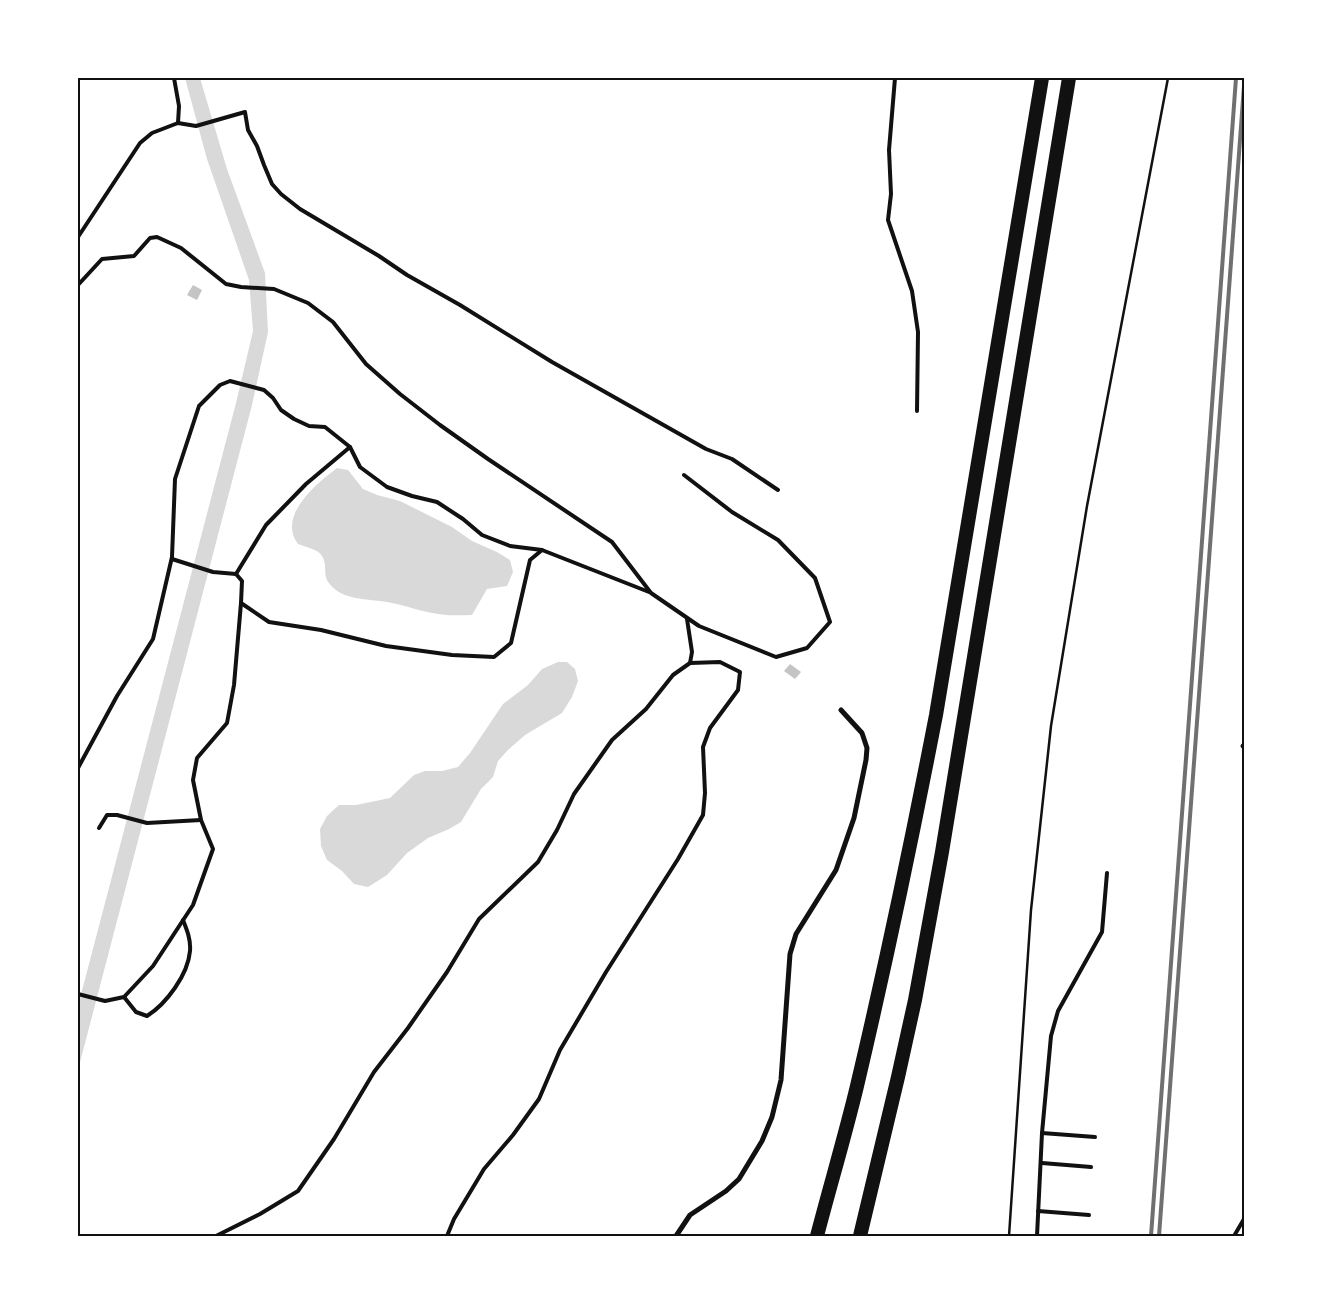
<svg xmlns="http://www.w3.org/2000/svg" width="1322" height="1314" font-family="'Roboto Condensed',sans-serif">
  <style>
    .water { fill: #d9d9d9 }
    .building { fill: #c4c4c4 }
    .lines { fill: none; stroke-linecap: round; stroke-linejoin: round }
    .path { stroke: #111; stroke-width: 2.5 }
    .service { stroke: #111; stroke-width: 4 }
    .minor { stroke: #111; stroke-width: 5 }
    .motorway { stroke: #111; stroke-width: 14 }
    .rail { stroke: #707070; stroke-width: 4 }
    .neatline { fill: none; stroke: #111; stroke-width: 2 }
  </style>
  <rect width="100%" height="100%" fill="#fff"/>
  <g class="water">
    <polygon points="185,78 200,78 227,169 265,273 268,332 252,405 78,1070 78,1006 236,403 253,331 249,280 207,159"/>
    <path d="M337 468 348 470 363 489 377 495 400 501 452 527 472 541 497 552 510 560 513 572 507 586 487 589 472 615C461 615 449 616 438 614 422 612 408 606 392 603 375 599 350 601 336 590 318 576 330 569 322 556 318 549 305 547 298 544 277 516 316 484 337 468Z"/>
    <polygon points="558,662 567,662 575,669 578,681 572,697 562,713 525,735 508,750 498,761 493,777 481,789 461,822 449,829 428,838 407,853 387,875 368,887 354,884 342,871 327,860 321,846 320,829 327,816 339,805 356,805 390,798 414,775 425,771 442,771 458,767 470,753 503,704 528,685 542,669"/>
  </g>
  <g class="building">
    <polygon points="193,285 202,290 197,300 187,295"/>
    <polygon points="790,664 801,672 795,679 784,671"/>
  </g>
  <g class="lines">
    <polyline class="path" points="1009,1236 1031,910 1051,726 1087,506 1168,78"/>
    <g class="service">
      <polyline points="174,78 179,106 178,123"/>
      <polyline points="895,78 889,150 891,194 888,220 912,291 918,332 917,411"/>
      <polyline points="78,237 140,143 152,133 178,123 196,126 245,112 248,130 257,146 264,165 272,184 281,194 300,209 379,256 407,275 460,305 552,362 706,449 732,459 778,490"/>
      <polyline points="78,285 102,259 134,256 150,238 157,237 181,248 226,284 241,287 274,289 308,303 333,322 366,364 400,394 440,425 488,459 612,542 651,593 699,626 776,657 807,648 830,622 815,578 778,540 732,512 684,475"/>
      <polyline points="172,559 213,572 236,574 242,581 241,603 269,622 321,630 386,646 452,655 494,657 511,643 530,560 542,550"/>
      <polyline points="236,574 266,525 306,484 350,447"/>
      <polyline points="687,619 692,652 690,663"/>
      <polyline points="78,768 117,696 153,639 172,557 175,479 199,406 220,385 230,381 264,390 273,398 281,410 294,419 309,426 325,427 350,447 360,467 387,487 412,496 437,502 463,519 482,535 510,546 542,550 649,592"/>
      <polyline points="99,828 107,815 117,815 147,823 201,820"/>
      <polyline points="78,994 105,1001 124,997 153,966 193,905 213,849 201,820 193,780 197,758 227,723 234,685 241,603"/>
      <path d="M124 997 136 1012 147 1016C166 1004 188 975 190 951 191 940 187 930 183 920"/>
      <polyline points="1042,1133 1095,1137"/>
      <polyline points="1042,1163 1091,1167"/>
      <polyline points="1038,1211 1089,1215"/>
      <polyline points="216,1236 260,1214 298,1191 334,1139 374,1072 408,1028 447,972 479,919 538,862 557,830 574,794 612,740 646,709 673,675 690,663 720,662 740,672 738,690 710,728 703,747 705,793 703,815 678,859 606,972 560,1050 539,1099 513,1135 484,1169 454,1219 447,1236"/>
      <polyline points="1037,1236 1042,1133 1051,1036 1058,1011 1102,932 1107,873"/>
      <polyline points="1234,1236 1244,1219"/>
    </g>
    <g class="minor">
      <polyline points="1243,746 1244,747"/>
      <polyline points="676,1236 690,1215 726,1191 739,1179 762,1141 772,1117 781,1080 790,954 796,934 836,870 854,818 866,760 867,748 862,733 841,710"/>
    </g>
    <g class="motorway">
      <path d="M817 1236C830 1186 845 1136 857 1086 886 963 912 839 936 715L1042 78"/>
      <polyline points="860,1236 898,1077 915,1000 942,852 1069,78"/>
    </g>
    <g class="rail">
      <polyline points="1151,1236 1236,78"/>
      <polyline points="1159,1236 1244,86"/>
    </g>
  </g>
  <rect width="1322" height="1314" fill="none" stroke="#ffffff" stroke-width="158"/>
  <rect x="79" y="79" width="1164" height="1156" class="neatline"/>
</svg>
